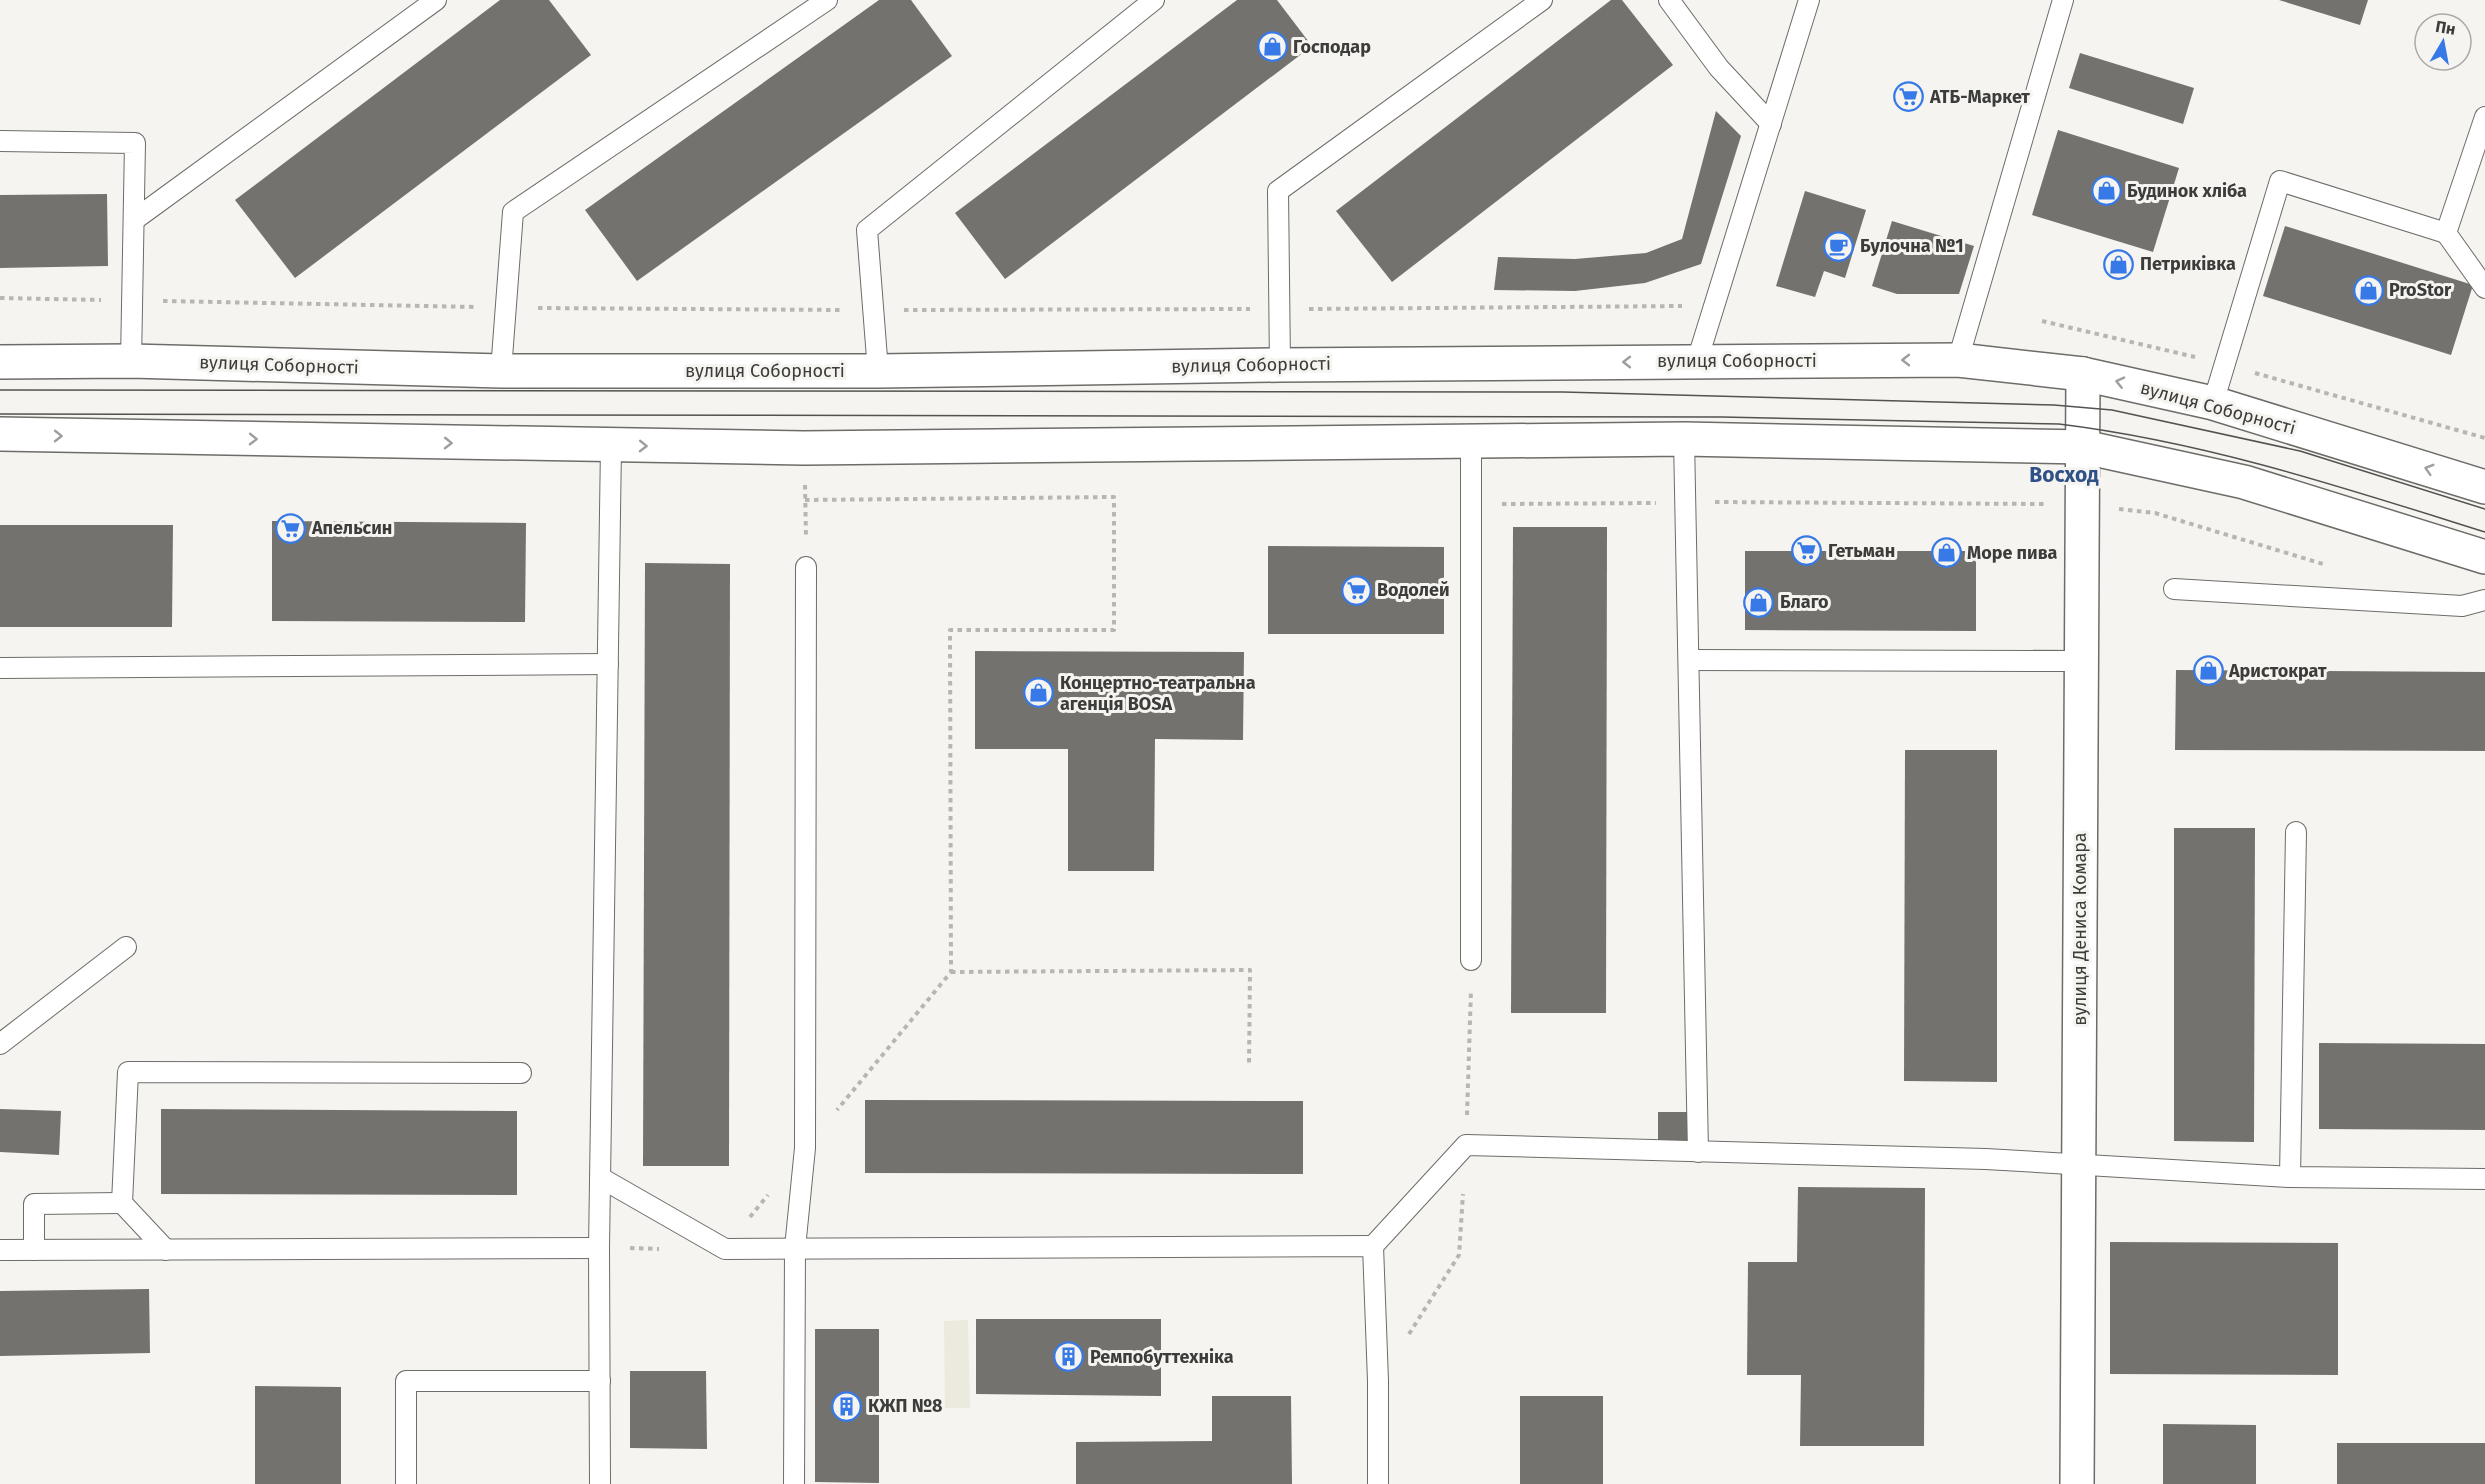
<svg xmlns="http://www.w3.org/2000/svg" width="2485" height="1484" font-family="'Fira Sans',sans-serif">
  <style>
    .built { fill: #ece9de }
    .building { fill: #73726e }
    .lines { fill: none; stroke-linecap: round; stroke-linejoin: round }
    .lane-casing { stroke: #6d6c68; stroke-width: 22 }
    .secondary-casing { stroke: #6d6c68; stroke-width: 36 }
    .path { stroke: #b7b6b3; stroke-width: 4; stroke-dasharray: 4.5 4.5; stroke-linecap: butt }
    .lane { stroke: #fff; stroke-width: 20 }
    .secondary { stroke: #fff; stroke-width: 33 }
    .tram { stroke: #535250; stroke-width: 1.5 }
    .oneway { stroke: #9e9e9c }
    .labels { text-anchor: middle; stroke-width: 6; stroke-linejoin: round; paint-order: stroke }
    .poi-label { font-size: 18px; font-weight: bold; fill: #3c3c3a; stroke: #f5f4f0; text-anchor: start }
    .street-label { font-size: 18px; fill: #3c3c3a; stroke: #f5f4f0 }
    .quarter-label { font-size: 21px; font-weight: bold; fill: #2f5188; stroke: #f5f4f0 }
  </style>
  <rect width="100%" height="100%" fill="#f5f4f0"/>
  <polygon class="built" points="968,1320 970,1408 945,1408 944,1321"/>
  <g class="building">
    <polygon points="500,0 549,0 591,55 295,278 235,200"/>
    <polygon points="879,0 911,0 952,56 637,281 585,210"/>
    <polygon points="1237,0 1277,0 1312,46 1005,279 955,213"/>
    <polygon points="1611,0 1622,0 1673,65 1392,282 1336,211"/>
    <polygon points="2279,0 2368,0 2360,25"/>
    <polygon points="2080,53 2194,88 2183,124 2069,88"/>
    <polygon points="1716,111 1741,136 1701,264 1645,283 1575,291 1494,290 1498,257 1575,259 1646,253 1682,239"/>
    <polygon points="2058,130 2179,168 2153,252 2032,215"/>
    <polygon points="1805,191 1866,210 1845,278 1824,271 1815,297 1776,286"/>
    <polygon points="107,194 108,266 0,268 0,195"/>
    <polygon points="1892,221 1974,246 1959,294 1897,294 1872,286"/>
    <polygon points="2285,226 2473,285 2451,355 2263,296"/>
    <polygon points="272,521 526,523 525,622 272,621"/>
    <polygon points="0,525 173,525 172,627 0,627"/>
    <polygon points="1513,527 1607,527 1606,1013 1511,1013"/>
    <polygon points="1268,546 1444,547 1444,634 1268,634"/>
    <polygon points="1745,551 1976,551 1976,631 1745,630"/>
    <polygon points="645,563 730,564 729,1166 643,1166"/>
    <polygon points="975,651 1244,652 1243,740 1155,739 1154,871 1068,871 1068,749 975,749"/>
    <polygon points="2176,670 2485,672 2485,751 2175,750"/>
    <polygon points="1905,750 1997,750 1997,1082 1904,1081"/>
    <polygon points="2174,828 2255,828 2254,1142 2174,1141"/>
    <polygon points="2319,1043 2485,1044 2485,1130 2319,1129"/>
    <polygon points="865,1100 1303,1101 1303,1174 865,1173"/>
    <polygon points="0,1109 61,1111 59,1155 0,1152"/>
    <polygon points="161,1109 517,1111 517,1195 161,1194"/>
    <polygon points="1658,1112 1689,1112 1689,1142 1658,1141"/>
    <polygon points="1798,1187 1925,1188 1924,1446 1800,1446 1801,1375 1747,1375 1748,1262 1797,1262"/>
    <polygon points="2110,1242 2338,1243 2338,1375 2110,1374"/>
    <polygon points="149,1289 150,1353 0,1356 0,1291"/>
    <polygon points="976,1319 1161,1319 1161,1396 976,1394"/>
    <polygon points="815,1329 879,1329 879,1483 815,1482"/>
    <polygon points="630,1371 706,1371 707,1449 630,1448"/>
    <polygon points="255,1386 341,1387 341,1484 255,1484"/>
    <polygon points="1212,1396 1291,1396 1292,1484 1076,1484 1076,1442 1212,1441"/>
    <rect x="1520" y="1396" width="83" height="88"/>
    <polygon points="2163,1424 2256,1425 2256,1484 2163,1484"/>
    <rect x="2337" y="1443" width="148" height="41"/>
  </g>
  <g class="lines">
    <defs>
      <g id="lane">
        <polyline points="1669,0 1719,68 1771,124"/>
        <polyline points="2485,117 2446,233 2485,288"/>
        <polyline points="0,141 135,143 131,361"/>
        <polyline points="134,220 436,0"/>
        <polyline points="1958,360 2063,0"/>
        <polyline points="1697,361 1809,0"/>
        <polyline points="1280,365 1278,191 1542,0"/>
        <polyline points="501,371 513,212 827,0"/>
        <polyline points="878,371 867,230 1154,0"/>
        <polyline points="2213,403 2280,181 2446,233"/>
        <polyline points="1684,439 1698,1152"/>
        <polyline points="1471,440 1471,960"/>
        <polyline points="2174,589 2462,606 2485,600"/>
        <polyline points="1689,660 2081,661"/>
        <polyline points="0,668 608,664"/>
        <polyline points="0,1044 126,947"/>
        <polyline points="2290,1177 2296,832"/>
        <polyline points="601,1178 725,1249 1373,1246 1378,1381 1378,1484"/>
        <polyline points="1373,1246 1466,1145 1986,1159 2290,1177 2485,1179"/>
        <polyline points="0,1250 599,1248"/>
        <polyline points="34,1250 34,1204 122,1203"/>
        <polyline points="166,1250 122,1203 128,1072 521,1073"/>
        <polyline points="406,1484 406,1381 600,1381"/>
        <polyline points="600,1484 599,1248 611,446"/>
        <polyline points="794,1484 795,1248 805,1148 806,567"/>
      </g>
      <g id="secondary">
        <polyline points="0,362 131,361 501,371 878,371 1280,365 1958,360 2083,374 2213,403 2485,487"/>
        <polyline points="0,434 804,448 1684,439 2084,447 2244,482 2485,557"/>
        <polyline points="2077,1484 2083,374"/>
      </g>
    </defs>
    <use href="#lane" class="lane-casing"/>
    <use href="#secondary" class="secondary-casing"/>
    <g class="path">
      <polyline points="0,298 101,300"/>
      <polyline points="163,301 476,307"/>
      <polyline points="538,308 842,310"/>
      <polyline points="1309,309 1682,306"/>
      <polyline points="904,310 1250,309"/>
      <polyline points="2042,321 2195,357"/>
      <polyline points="2255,373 2485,438"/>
      <polyline points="805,485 806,537"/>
      <polyline points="805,500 1114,497 1114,630 950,630 951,972 837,1110"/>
      <polyline points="1715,502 2046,504"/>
      <polyline points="1502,504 1656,503"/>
      <polyline points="2119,509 2155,513 2323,564"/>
      <polyline points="951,972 1250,970 1249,1065"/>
      <polyline points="1467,1115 1471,990"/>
      <polyline points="750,1217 768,1195"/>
      <polyline points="630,1248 659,1249"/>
      <polyline points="1409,1334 1459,1255 1463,1194"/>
    </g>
    <use href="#lane" class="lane"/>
    <use href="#secondary" class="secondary"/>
    <g class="tram">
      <polyline points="0,390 1563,392 2054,405 2112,410 2300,451 2485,509"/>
      <path d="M0 414 1722 417 2059 424C2206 442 2345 488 2485 532"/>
    </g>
  </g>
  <defs><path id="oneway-chevron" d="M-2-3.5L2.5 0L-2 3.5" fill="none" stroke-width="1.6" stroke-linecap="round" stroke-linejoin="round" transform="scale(1.5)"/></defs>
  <g class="oneway">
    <use href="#oneway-chevron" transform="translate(1906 360) rotate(180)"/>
    <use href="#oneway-chevron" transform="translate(1627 362) rotate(180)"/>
    <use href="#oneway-chevron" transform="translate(2120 382) rotate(-167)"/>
    <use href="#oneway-chevron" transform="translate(58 436) rotate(1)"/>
    <use href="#oneway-chevron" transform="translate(253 439) rotate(1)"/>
    <use href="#oneway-chevron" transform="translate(448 443) rotate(1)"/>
    <use href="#oneway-chevron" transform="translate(643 446) rotate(1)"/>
    <use href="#oneway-chevron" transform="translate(2429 469) rotate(-163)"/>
  </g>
  <defs>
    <symbol id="shop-ring" viewBox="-11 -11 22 22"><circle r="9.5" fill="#f5f4f0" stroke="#3679e7" stroke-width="1.5"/><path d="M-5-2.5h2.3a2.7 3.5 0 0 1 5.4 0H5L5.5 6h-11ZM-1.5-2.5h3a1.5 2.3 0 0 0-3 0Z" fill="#3679e7"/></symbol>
    <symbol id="supermarket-ring" viewBox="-11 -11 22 22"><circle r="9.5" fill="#f5f4f0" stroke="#3679e7" stroke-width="1.5"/><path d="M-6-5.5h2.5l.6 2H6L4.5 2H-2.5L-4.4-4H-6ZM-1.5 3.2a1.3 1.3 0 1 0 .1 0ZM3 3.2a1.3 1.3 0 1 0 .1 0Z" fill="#3679e7"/></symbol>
    <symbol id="cafe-ring" viewBox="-11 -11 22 22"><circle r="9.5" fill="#f5f4f0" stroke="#3679e7" stroke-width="1.5"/><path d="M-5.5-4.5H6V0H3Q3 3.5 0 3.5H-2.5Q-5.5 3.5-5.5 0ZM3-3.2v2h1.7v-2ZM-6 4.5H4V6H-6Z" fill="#3679e7"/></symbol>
    <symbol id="building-ring" viewBox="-11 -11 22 22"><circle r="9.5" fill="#f5f4f0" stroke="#3679e7" stroke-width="1.5"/><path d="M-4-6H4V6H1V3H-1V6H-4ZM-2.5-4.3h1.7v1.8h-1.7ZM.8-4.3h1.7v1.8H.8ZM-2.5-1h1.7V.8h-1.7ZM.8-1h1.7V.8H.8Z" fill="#3679e7"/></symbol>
  </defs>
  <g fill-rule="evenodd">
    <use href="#shop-ring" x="1256" y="30" width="33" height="33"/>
    <use href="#supermarket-ring" x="1892" y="80" width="33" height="33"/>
    <use href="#shop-ring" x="2090" y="174" width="33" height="33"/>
    <use href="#cafe-ring" x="1822" y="230" width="33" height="33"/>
    <use href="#shop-ring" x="2102" y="248" width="33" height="33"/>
    <use href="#shop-ring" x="2352" y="274" width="33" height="33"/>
    <use href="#supermarket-ring" x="274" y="512" width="33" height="33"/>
    <use href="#supermarket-ring" x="1790" y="534" width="33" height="33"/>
    <use href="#shop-ring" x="1930" y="536" width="33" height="33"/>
    <use href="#supermarket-ring" x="1340" y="574" width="33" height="33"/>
    <use href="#shop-ring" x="1742" y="586" width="33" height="33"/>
    <use href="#shop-ring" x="2192" y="654" width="33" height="33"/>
    <use href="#shop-ring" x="1022" y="676" width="33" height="33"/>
    <use href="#building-ring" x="1052" y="1340" width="33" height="33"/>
    <use href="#building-ring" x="830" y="1390" width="33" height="33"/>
  </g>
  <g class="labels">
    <g class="poi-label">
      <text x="1293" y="53">Господар</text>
      <text x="1930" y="103">АТБ-Маркет</text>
      <text x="2127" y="197">Будинок хліба</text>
      <text x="1860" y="252">Булочна №1</text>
      <text x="2140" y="270">Петриківка</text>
      <text x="2389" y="296">ProStor</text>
      <text x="312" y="534">Апельсин</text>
      <text x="1828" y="557">Гетьман</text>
      <text x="1967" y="559">Море пива</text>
      <text x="1377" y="596">Водолей</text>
      <text x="1780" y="608">Благо</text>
      <text x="2229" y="677">Аристократ</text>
      <text x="1060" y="689">Концертно-театральна<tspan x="1060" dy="21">агенція BOSA</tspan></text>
      <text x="1090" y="1363">Ремпобуттехніка</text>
      <text x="868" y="1412">КЖП №8</text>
    </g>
    <g class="street-label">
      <text x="1737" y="367">вулиця Соборності</text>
      <text transform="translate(279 365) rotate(2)" y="6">вулиця Соборності</text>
      <text transform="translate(1251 365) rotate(-1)" y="6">вулиця Соборності</text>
      <text x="765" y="377">вулиця Соборності</text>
      <text transform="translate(2218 408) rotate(15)" y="6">вулиця Соборності</text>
      <text transform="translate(2080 929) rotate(-90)" y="6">вулиця Дениса Комара</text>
    </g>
    <g class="quarter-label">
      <text x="2064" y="482">Восход</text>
    </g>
  </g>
  <g transform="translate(2443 42) rotate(10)"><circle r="28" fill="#f5f4f0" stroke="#abaaa7" stroke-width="1.5"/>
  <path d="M0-4.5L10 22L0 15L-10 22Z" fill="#3679e7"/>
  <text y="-9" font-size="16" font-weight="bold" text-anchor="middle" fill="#3c3c3a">Пн</text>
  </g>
</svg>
